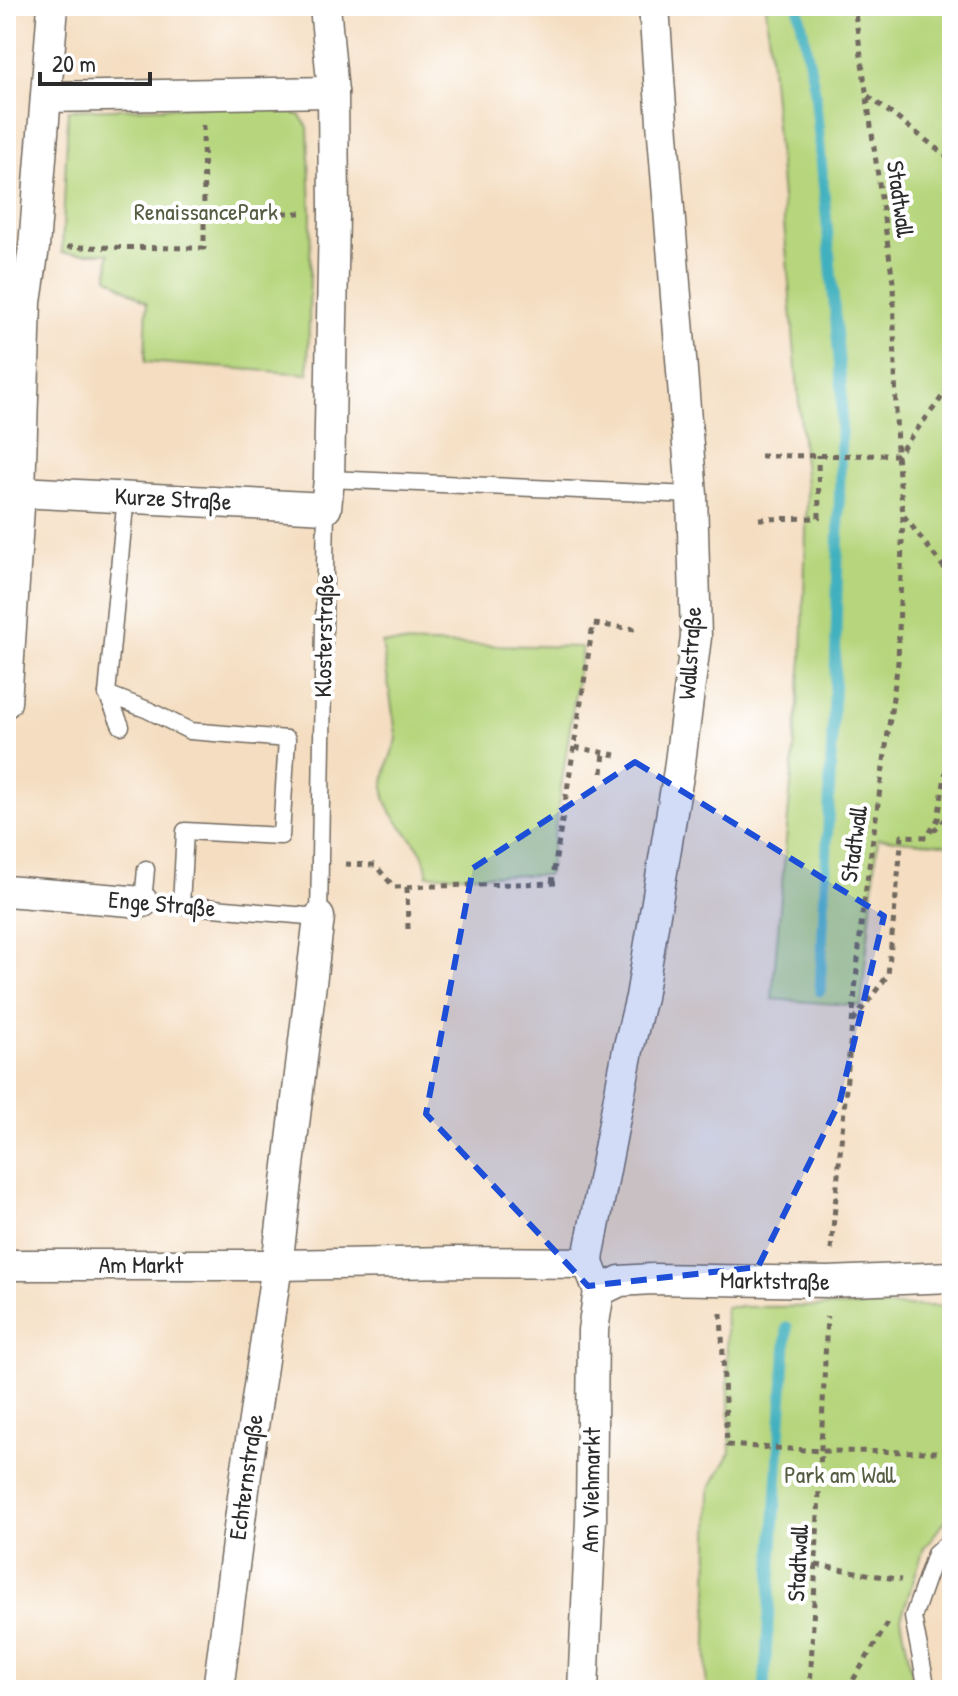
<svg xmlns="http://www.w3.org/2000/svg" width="958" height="1696" font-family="'Patrick Hand',sans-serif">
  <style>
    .green { fill: #b6d57c; stroke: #708054; stroke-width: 2 }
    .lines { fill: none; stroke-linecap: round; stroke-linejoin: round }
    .stream { stroke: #43b1bf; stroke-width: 11 }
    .lane-casing { stroke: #71695f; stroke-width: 19 }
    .street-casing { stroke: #71695f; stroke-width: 33 }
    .path { stroke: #71695f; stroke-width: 5; stroke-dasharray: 6 6; stroke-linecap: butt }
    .lane { stroke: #fff; stroke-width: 16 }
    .street { stroke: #fff; stroke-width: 30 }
    .marked { fill: #1d4ed8; fill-opacity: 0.2; stroke: #1d4ed8; stroke-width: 6; stroke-dasharray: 16 10; stroke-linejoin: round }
    .labels { text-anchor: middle; stroke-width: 8; stroke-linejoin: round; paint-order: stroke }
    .street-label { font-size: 24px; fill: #2b2b2b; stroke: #fff }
    .park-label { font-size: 24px; fill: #555e43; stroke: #fff }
  </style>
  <rect width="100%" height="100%" fill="#fff"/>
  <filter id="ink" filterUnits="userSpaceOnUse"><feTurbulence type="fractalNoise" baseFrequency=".0125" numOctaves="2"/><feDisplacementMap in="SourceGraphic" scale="16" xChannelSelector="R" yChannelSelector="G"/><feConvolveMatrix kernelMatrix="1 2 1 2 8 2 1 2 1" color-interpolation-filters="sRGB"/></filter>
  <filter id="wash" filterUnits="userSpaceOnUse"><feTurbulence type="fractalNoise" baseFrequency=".006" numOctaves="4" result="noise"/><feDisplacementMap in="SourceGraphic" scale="32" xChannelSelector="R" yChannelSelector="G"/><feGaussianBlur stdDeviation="1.8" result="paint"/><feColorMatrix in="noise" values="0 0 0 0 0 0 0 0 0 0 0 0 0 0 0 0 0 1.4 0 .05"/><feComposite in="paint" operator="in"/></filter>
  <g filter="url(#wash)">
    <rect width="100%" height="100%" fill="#f4ddc0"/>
    <g class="green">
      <polygon points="766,6 952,6 952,845 878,838 861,1006 772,999 802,659 807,500"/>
      <polygon points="282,105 300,116 308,127 311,213 308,374 145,362 147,303 108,277 109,253 62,253 68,110"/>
      <path d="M382 643 582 647 548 875H428C426 867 425 857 420 850 409 832 385 814 384 790 383 774 391 755 397 740Z"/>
      <polygon points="952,1306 952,1316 946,1339 944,1394 952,1430 952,1512 924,1548 901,1618 915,1690 706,1690 710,1488 731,1452 725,1307"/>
    </g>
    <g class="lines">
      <g class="stream">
        <polyline points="798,6 815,91 842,393 835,676 820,991"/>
        <polyline points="764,1690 787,1327"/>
      </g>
    </g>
  </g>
  <g filter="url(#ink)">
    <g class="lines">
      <defs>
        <g id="lane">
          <polyline points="329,479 692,495"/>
          <polyline points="126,496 107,694 148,710 190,731 287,739 281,836 185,831 181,905"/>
          <polyline points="107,694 121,726"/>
          <polyline points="146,869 143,902 319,917 326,508"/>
          <polyline points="927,1690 913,1617 935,1554 952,1539"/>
        </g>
        <g id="street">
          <polyline points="46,97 333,92"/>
          <polyline points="20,492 326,508 329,479 334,214 333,92 325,6"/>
          <polyline points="6,702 20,492 26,302 34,247 53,6"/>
          <polyline points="6,891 143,902"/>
          <polyline points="6,1265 277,1265 454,1262 588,1263"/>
          <polyline points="599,1291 588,1263 589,1253 628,1050 641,997 679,770 696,637 692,495 662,122 654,6"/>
          <polyline points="599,1291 620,1281 652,1279 828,1282 952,1277"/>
          <polyline points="218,1690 246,1474 277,1265 319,917"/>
          <polyline points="583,1690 591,1519 593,1330 599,1291"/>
        </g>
      </defs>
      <use href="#lane" class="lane-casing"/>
      <use href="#street" class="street-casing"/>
      <g class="path">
        <polyline points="868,96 952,160"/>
        <polyline points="203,125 204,212"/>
        <polyline points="67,247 204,248 204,212 301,213"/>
        <polyline points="760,456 897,455 937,404 952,382"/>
        <polyline points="904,516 952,578"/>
        <polyline points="759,519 819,518 818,455"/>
        <polyline points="616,755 574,747 593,624 635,629"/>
        <polyline points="602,773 604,752"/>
        <polyline points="933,831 947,818 952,817"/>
        <polyline points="345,864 375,865 394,887 556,883"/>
        <polyline points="552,883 574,747"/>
        <polyline points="407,887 408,929"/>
        <polyline points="853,1021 888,975 902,836 927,837 938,819 949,752 952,747"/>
        <polyline points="831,1250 862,916 898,662 903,514 897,455 893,282 854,6"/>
        <polyline points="721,1313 727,1445 821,1451 938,1452 952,1446"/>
        <polyline points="816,1565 901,1580"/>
        <polyline points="810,1690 827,1316"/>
        <polyline points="847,1690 888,1623"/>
      </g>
      <use href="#lane" class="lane"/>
      <use href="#street" class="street"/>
    </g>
  </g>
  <path class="marked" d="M635 762 884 916 840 1101 758 1267 588 1286 426 1114 473 868Z"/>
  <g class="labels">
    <g class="street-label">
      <text transform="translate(900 199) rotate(82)" y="8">Stadtwall</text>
      <text transform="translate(173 499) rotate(3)" y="8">Kurze Straße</text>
      <text transform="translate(324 636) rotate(-89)" y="8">Klosterstraße</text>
      <text transform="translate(690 653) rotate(-86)" y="8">Wallstraße</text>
      <text transform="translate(854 844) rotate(-82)" y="8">Stadtwall</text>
      <text transform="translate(162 904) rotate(5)" y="8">Enge Straße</text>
      <text x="141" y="1273">Am Markt</text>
      <text transform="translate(775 1281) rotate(1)" y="8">Marktstraße</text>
      <text transform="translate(246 1477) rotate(-82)" y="8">Echternstraße</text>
      <text transform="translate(591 1490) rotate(-89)" y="8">Am Viehmarkt</text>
      <text transform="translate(798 1563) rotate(-87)" y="8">Stadtwall</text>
    </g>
    <g class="park-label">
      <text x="206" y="220">RenaissancePark</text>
      <text x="840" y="1483">Park am Wall</text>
    </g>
  </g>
  <rect width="958" height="1696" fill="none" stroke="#fff" stroke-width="32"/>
  <path d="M40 72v12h110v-12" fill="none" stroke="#2b2b2b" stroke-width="4"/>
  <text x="52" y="72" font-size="24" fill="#2b2b2b" stroke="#ffffff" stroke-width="6" paint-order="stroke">20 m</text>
</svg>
